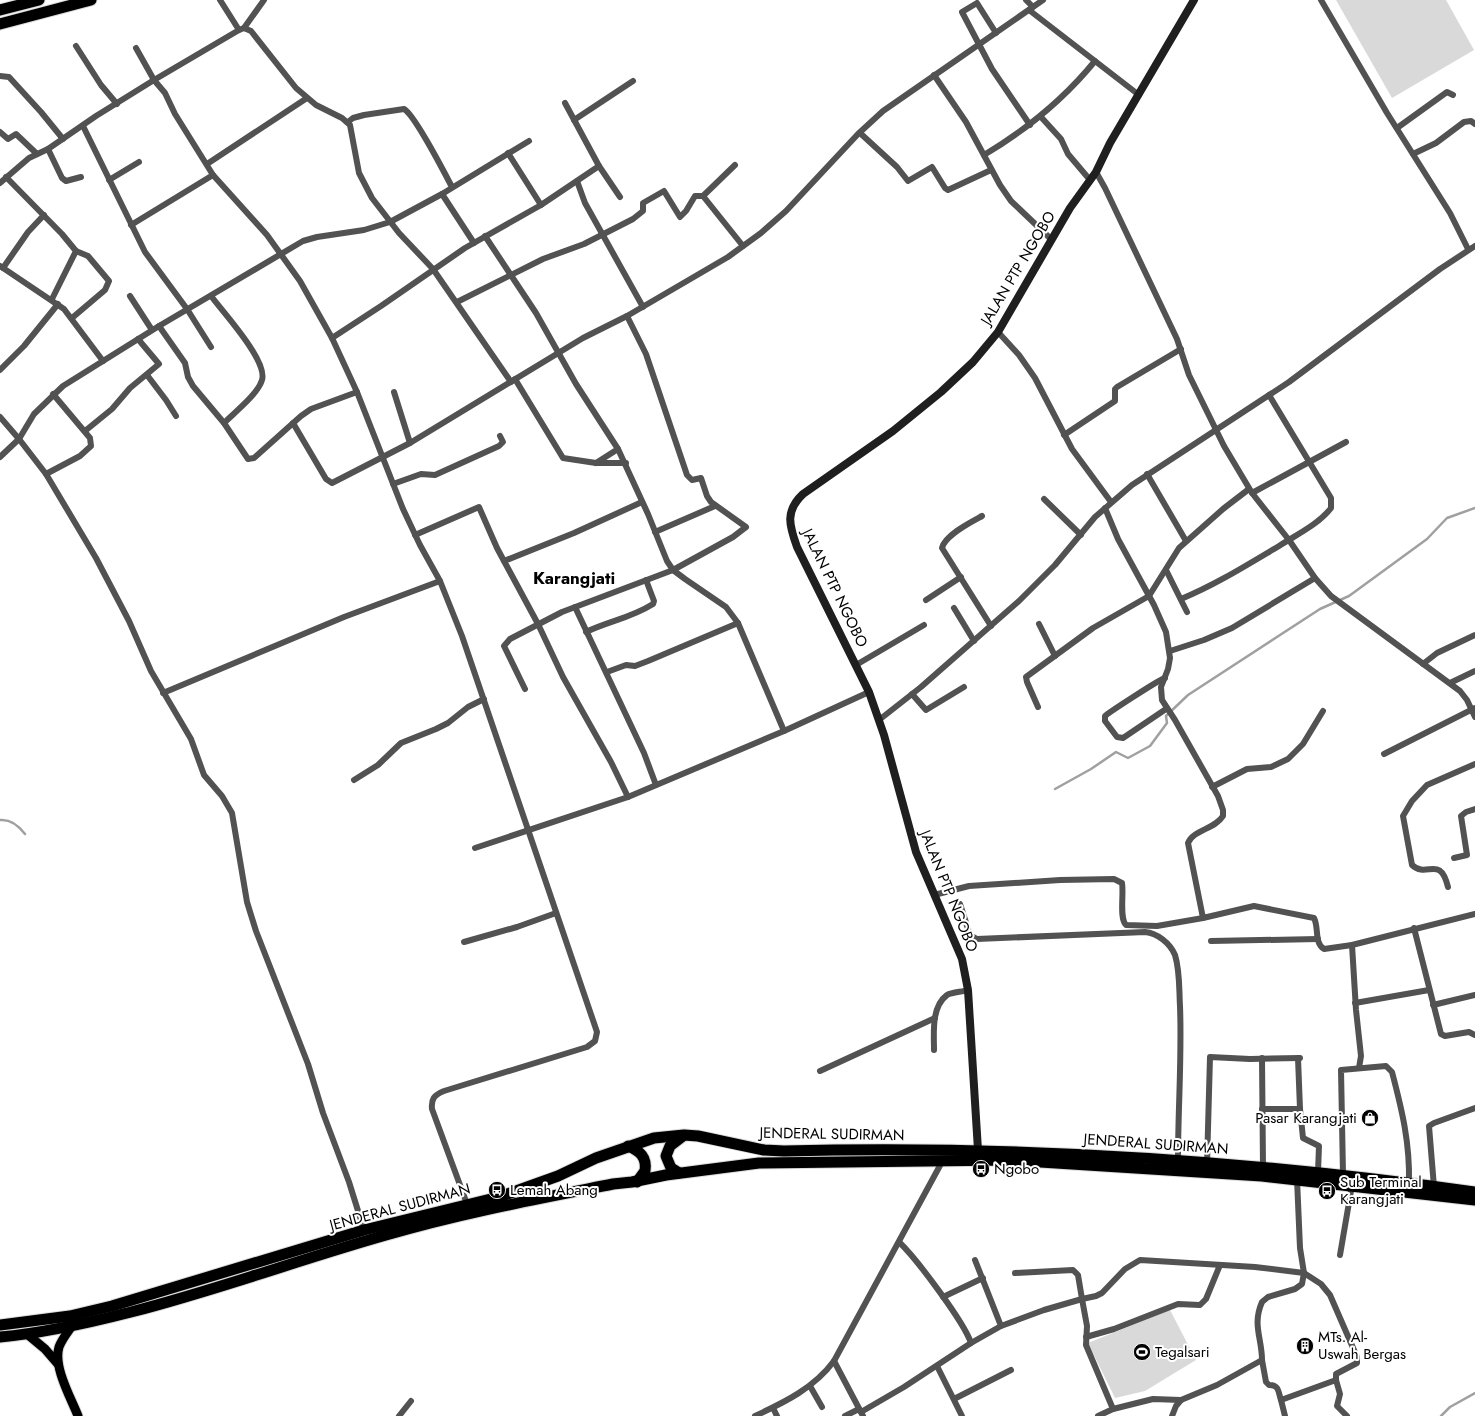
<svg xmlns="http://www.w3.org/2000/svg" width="1475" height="1416" font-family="Jost,sans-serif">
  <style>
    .green { fill: #d9d9d9 }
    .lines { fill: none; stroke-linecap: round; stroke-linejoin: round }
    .stream { stroke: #a0a0a0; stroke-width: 2.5 }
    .primary-casing { stroke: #dbdbdb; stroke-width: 11 }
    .highway-casing { stroke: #dbdbdb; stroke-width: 13 }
    .street { stroke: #525252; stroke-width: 6 }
    .secondary { stroke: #1f1f1f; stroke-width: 8 }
    .primary { stroke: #000; stroke-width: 9 }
    .highway { stroke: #000; stroke-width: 11 }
    .labels { text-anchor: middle; stroke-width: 4; stroke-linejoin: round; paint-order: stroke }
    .street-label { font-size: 15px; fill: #000; stroke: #fff }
    .poi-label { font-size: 15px; fill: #000; stroke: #fff; text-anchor: start }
    .quarter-label { font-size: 17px; font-weight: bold; fill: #000; stroke: #fff }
  </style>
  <rect width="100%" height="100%" fill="#fff"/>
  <g class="green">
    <polygon points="1336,0 1446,0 1474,50 1392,98"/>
    <polygon points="1170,1310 1196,1360 1145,1391 1115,1398 1088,1343"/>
  </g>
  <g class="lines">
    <g class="stream">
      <polyline points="1055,789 1091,769 1116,752 1128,758 1150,746 1167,723 1166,716 1188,695 1320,609 1349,596 1427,539 1447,518 1475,508"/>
      <path d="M0 820C10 819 19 826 25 834"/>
      <polyline points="1441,1416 1450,1407 1475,1393"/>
    </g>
    <defs>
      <g id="primary">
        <path d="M72 1326C67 1333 62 1339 59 1347 53 1367 71 1398 78 1416"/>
        <polyline points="27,1334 45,1349 58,1364"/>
      </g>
      <g id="highway">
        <polyline points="0,10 39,0"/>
        <polyline points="0,24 91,0"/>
        <path d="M628 1146C640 1151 647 1157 645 1171L637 1182"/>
        <polyline points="679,1173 671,1168 666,1156 670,1146 683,1136"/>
        <path d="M0 1325 70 1316 112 1306 364 1230 499 1197 558 1176 596 1158 654 1138 684 1135 698 1136 764 1150 784 1151C1015 1145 1246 1160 1475 1192"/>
        <path d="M0 1337C45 1333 88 1323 131 1312 217 1290 301 1259 386 1235 461 1213 537 1199 613 1184L632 1182 666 1175 759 1163 1008 1160 1262 1176 1475 1200"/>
      </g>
    </defs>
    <use href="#primary" class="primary-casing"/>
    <use href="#highway" class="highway-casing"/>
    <g class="street">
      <polyline points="220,0 239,30"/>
      <polyline points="1026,0 1033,7"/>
      <polyline points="1321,0 1387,113 1450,213 1468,249"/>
      <polyline points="1029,10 1139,95"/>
      <polyline points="244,28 264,0"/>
      <polyline points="996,33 977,3 962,12 992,69 1030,125"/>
      <polyline points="76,46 101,85 117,104"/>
      <polyline points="136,48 154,80 239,30 244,28 251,31 296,88 316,105 342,118 350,125 359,173 372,198 399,233 433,269 511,382"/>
      <polyline points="934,75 966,122 1000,185 1011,201 1052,240"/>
      <polyline points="0,76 9,77 41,112 63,139"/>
      <polyline points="1041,117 1061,139 1068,154 1090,180"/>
      <polyline points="574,120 633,81"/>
      <path d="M348 122 353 118 364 115 404 109C415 115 444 172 452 187"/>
      <polyline points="83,126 145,252 187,309 211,347"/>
      <polyline points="1397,128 1447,92 1453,95"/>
      <polyline points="0,132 8,139 16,134 37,154"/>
      <polyline points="860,133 897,167 908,181 932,167 945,188 948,190 991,170"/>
      <polyline points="48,149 62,178 66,181 81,177"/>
      <polyline points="508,153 541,205"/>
      <polyline points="1413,154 1436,143 1464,122 1471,121 1475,124"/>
      <path d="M984 155C1026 130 1064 99 1095 61"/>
      <polyline points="207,164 307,98"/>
      <polyline points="599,166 620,197"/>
      <polyline points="1096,172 1105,188 1177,339 1189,375 1224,446 1252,493 1289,540 1315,578 1331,596 1460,691 1467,700 1475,717"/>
      <polyline points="6,177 62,234 76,251 52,299"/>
      <polyline points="109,180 139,162"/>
      <polyline points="577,181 585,203 643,307"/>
      <path d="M0 183 29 158 48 149 96 116 154 80 165 93 175 114 213 175 267 235 300 281 332 338 357 392 403 509 420 545 440 581 462 636 597 1032 595 1041 587 1047 444 1091C434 1095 431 1099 432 1109L467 1204"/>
      <polyline points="442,194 474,243"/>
      <polyline points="703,196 735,165"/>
      <polyline points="131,225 213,175"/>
      <polyline points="485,236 536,313 576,384 618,449 648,514 667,561 673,570 685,579 726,607 738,623 784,731"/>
      <polyline points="0,266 64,309 103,361"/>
      <polyline points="3,268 28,232 44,215"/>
      <polyline points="130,296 152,330"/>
      <path d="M211 296C223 312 268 361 262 380 258 394 235 412 224 423"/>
      <polyline points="457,302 543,259 584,244 633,219 643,211 643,203 664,191 680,217 686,211 695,196 703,196 743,246"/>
      <polyline points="72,318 105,290 109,281 88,256 76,251"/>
      <polyline points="159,326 185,363 188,377 193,386 224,423 248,459 254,458 301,416 311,409 357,392"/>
      <polyline points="998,332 1019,355 1035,378 1072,449 1111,502"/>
      <polyline points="332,338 381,306 465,248 541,205 599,166 565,103"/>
      <polyline points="0,370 24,346 58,304"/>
      <polyline points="147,375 166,400 176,416"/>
      <polyline points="515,379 563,458 596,463 626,463"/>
      <polyline points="394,392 410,443"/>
      <polyline points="0,417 19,439 46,474 96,558 129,621 151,671 191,739 204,775 222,796 232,813 247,902 256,931 308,1064 323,1113 349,1182 364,1230"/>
      <polyline points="293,423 326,479 332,483 410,443 583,338 627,316 728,257 761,233 786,211 858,134 883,111 1043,0"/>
      <polyline points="85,431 112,409 130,388 159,364 138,339"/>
      <polyline points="1064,435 1115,401 1115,389 1117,387 1181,349"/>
      <polyline points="0,457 19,439 34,414 63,386 159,326 303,241 317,237 364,230 390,222 442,194 529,141"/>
      <polyline points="596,463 618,449"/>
      <polyline points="46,474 80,456 91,446 90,438 53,394"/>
      <polyline points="1147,474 1186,541"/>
      <polyline points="393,484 421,474 435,475 499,446 503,442 500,436"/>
      <polyline points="1252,493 1346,442"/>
      <polyline points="1044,499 1081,535"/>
      <path d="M1105 508 1118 539 1154 605 1166 632 1170 658 1168 669 1161 687 1162 700 1175 720 1218 796 1223 810V816C1215 829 1193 830 1188 843L1203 918 1254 906 1314 918C1319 927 1314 943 1324 949L1352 945"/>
      <path d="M982 516C971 522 945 535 942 548L991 626"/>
      <polyline points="655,532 715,506"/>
      <polyline points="415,535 479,507 497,548 538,624 563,677 611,762 628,797"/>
      <polyline points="504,561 574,533 642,502"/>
      <polyline points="1166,570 1187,612"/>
      <path d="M1181 599C1215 585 1247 565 1279 546 1296 535 1319 524 1331 508V498L1269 395"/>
      <polyline points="926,600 961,577"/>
      <polyline points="575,607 644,753 656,785"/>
      <polyline points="954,608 974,641"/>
      <polyline points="1039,624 1055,656"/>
      <path d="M586 632C609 621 631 618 653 604L654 601 646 580"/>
      <polyline points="1170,651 1204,640 1232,628 1315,578"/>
      <polyline points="1423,664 1437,653 1475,635"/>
      <polyline points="856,665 924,625"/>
      <polyline points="607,672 626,665 635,666 648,661 738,623"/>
      <path d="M1165 678C1160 679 1108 713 1105 716V721L1117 737 1123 738 1166 709"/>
      <polyline points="1450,683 1475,671"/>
      <polyline points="525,689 504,646 510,639 562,612 673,570 733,537 746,527 711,502 707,496 701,478 692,480 687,475 646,354 627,316"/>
      <polyline points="163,693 344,617 440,581"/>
      <polyline points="912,694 926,710 964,687"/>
      <polyline points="1038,707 1027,682 1026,677 1093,628 1149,596 1179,548 1223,509 1249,489"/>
      <polyline points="879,720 921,687 1019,601 1055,565 1095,517 1132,485 1289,382 1440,269 1475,246"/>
      <polyline points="1384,754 1475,708"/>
      <polyline points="354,780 378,765 401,743 436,729 448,723 468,707 484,699"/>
      <polyline points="1212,787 1247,769 1271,767 1288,759 1303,744 1323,711"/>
      <polyline points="475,848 628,797 784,731 869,692"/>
      <polyline points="1454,858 1467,855 1461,816 1466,812 1475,809"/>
      <path d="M1448 887C1440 854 1427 879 1412 865L1403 816 1412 801 1427 785 1475 764"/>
      <path d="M934 895 969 886 1060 880 1114 879 1122 883C1124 894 1119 918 1126 925L1157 926 1203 918"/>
      <path d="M960 904 970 935 977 939 1145 932C1157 933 1170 943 1175 955 1180 971 1179 989 1180 1006 1182 1057 1178 1108 1178 1159"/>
      <polyline points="1414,928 1441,1034 1445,1036 1469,1032 1475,1035"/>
      <polyline points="1211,941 1318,939"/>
      <polyline points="464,942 517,927 556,913"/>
      <polyline points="1355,1003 1429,990"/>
      <polyline points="1433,1005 1475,995"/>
      <path d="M934 1050C934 1033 931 1007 947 995 952 992 962 992 968 990"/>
      <polyline points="1262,1058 1263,1167"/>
      <polyline points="1359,1068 1361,1056 1356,1010 1352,945 1475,914"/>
      <polyline points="820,1071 935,1018"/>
      <polyline points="1262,1109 1300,1109 1298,1058"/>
      <polyline points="1300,1109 1303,1138 1319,1146 1318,1172"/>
      <polyline points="1207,1164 1210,1057 1250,1059 1300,1058"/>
      <path d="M1343 1174 1341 1070 1386 1066 1392 1072C1402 1110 1410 1143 1409 1183"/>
      <polyline points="1434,1187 1429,1126 1434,1123 1475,1108"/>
      <polyline points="1340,1255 1352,1185"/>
      <polyline points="943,1297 983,1278"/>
      <polyline points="1001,1326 1044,1310 1082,1299 1078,1275 1073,1270 1015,1273"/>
      <polyline points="1086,1337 1114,1329 1178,1304 1200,1305 1206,1299 1220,1265"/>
      <polyline points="971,1343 1001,1326 975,1260"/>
      <path d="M1262 1360 1266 1382 1269 1385C1279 1385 1278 1391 1281 1400L1336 1380 1340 1394 1337 1406 1347 1416"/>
      <polyline points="834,1361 863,1416"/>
      <polyline points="937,1366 962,1416"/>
      <polyline points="810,1386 822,1407"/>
      <polyline points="954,1399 1011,1370"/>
      <polyline points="1181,1400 1153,1399 1113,1409 1086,1345 1087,1326 1082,1299 1096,1296 1102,1293 1125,1269 1140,1260 1255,1267 1304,1273 1321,1284 1330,1295 1357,1357 1357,1363 1336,1374 1336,1380"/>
      <polyline points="1281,1400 1285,1416"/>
      <polyline points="773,1408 777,1416"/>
      <path d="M861 1412 904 1387 971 1343C964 1322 916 1258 899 1242"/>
      <polyline points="399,1416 411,1401"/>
      <path d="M755 1416C785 1402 814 1388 834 1361L943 1160"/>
      <polyline points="845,1416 859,1409"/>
      <polyline points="1098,1416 1113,1409"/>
      <path d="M1172 1416 1176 1406 1181 1400 1217 1385 1262 1360C1262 1338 1252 1325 1262 1302L1268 1297 1295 1289 1302 1284 1304 1273 1300 1248 1297 1179"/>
    </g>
    <path class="secondary" d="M978 1150 968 990 962 959 916 852 884 735 869 692 797 547C789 525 785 511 803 494L893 431 941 392 973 362 998 332 1070 208 1096 172 1110 143 1194 0"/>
    <use href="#primary" class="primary"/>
    <use href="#highway" class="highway"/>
  </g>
  <defs>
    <symbol id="shop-disc" viewBox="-11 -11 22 22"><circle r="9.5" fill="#000" stroke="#fff"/><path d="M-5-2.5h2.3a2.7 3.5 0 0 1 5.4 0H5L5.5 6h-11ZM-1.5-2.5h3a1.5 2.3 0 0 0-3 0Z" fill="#fff"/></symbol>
    <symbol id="bus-disc" viewBox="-11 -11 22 22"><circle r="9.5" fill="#000" stroke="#fff"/><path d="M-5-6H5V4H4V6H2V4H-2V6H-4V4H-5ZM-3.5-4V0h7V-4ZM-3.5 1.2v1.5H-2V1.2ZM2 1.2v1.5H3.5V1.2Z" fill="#fff"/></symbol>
    <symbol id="building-disc" viewBox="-11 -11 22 22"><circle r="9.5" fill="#000" stroke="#fff"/><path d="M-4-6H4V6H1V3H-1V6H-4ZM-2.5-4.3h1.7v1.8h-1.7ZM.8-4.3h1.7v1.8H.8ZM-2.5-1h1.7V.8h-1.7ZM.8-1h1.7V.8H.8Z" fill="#fff"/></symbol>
    <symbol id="stadium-disc" viewBox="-11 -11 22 22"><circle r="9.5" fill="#000" stroke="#fff"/><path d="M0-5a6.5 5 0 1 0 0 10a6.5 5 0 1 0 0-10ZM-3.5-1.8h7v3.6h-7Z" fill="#fff"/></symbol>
  </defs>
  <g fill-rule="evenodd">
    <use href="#shop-disc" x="1360" y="1108" width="20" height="20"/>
    <use href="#bus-disc" x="971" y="1159" width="20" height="20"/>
    <use href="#bus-disc" x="487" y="1180" width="20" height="20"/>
    <use href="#bus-disc" x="1317" y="1181" width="20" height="20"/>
    <use href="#building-disc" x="1295" y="1336" width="20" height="20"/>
    <use href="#stadium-disc" x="1132" y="1342" width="20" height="20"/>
  </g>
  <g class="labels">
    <g class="street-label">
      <text transform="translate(1018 268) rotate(-59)" y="5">JALAN PTP NGOBO</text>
      <text transform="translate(835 588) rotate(64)" y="5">JALAN PTP NGOBO</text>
      <text transform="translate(949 891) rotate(68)" y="5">JALAN PTP NGOBO</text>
      <text transform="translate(832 1134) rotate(1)" y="5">JENDERAL SUDIRMAN</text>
      <text transform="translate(1156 1144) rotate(4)" y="5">JENDERAL SUDIRMAN</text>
      <text transform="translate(400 1207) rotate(-15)" y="5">JENDERAL SUDIRMAN</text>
    </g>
    <g class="poi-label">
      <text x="1357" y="1123" text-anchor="end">Pasar Karangjati</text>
      <text x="994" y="1174">Ngobo</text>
      <text x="1340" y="1187">Sub Terminal<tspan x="1340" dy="17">Karangjati</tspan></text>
      <text x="510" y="1195">Lemah Abang</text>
      <text x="1318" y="1342">MTs. Al-<tspan x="1318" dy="17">Uswah Bergas</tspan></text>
      <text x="1155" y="1357">Tegalsari</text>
    </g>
    <g class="quarter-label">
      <text x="574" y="584">Karangjati</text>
    </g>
  </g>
</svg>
